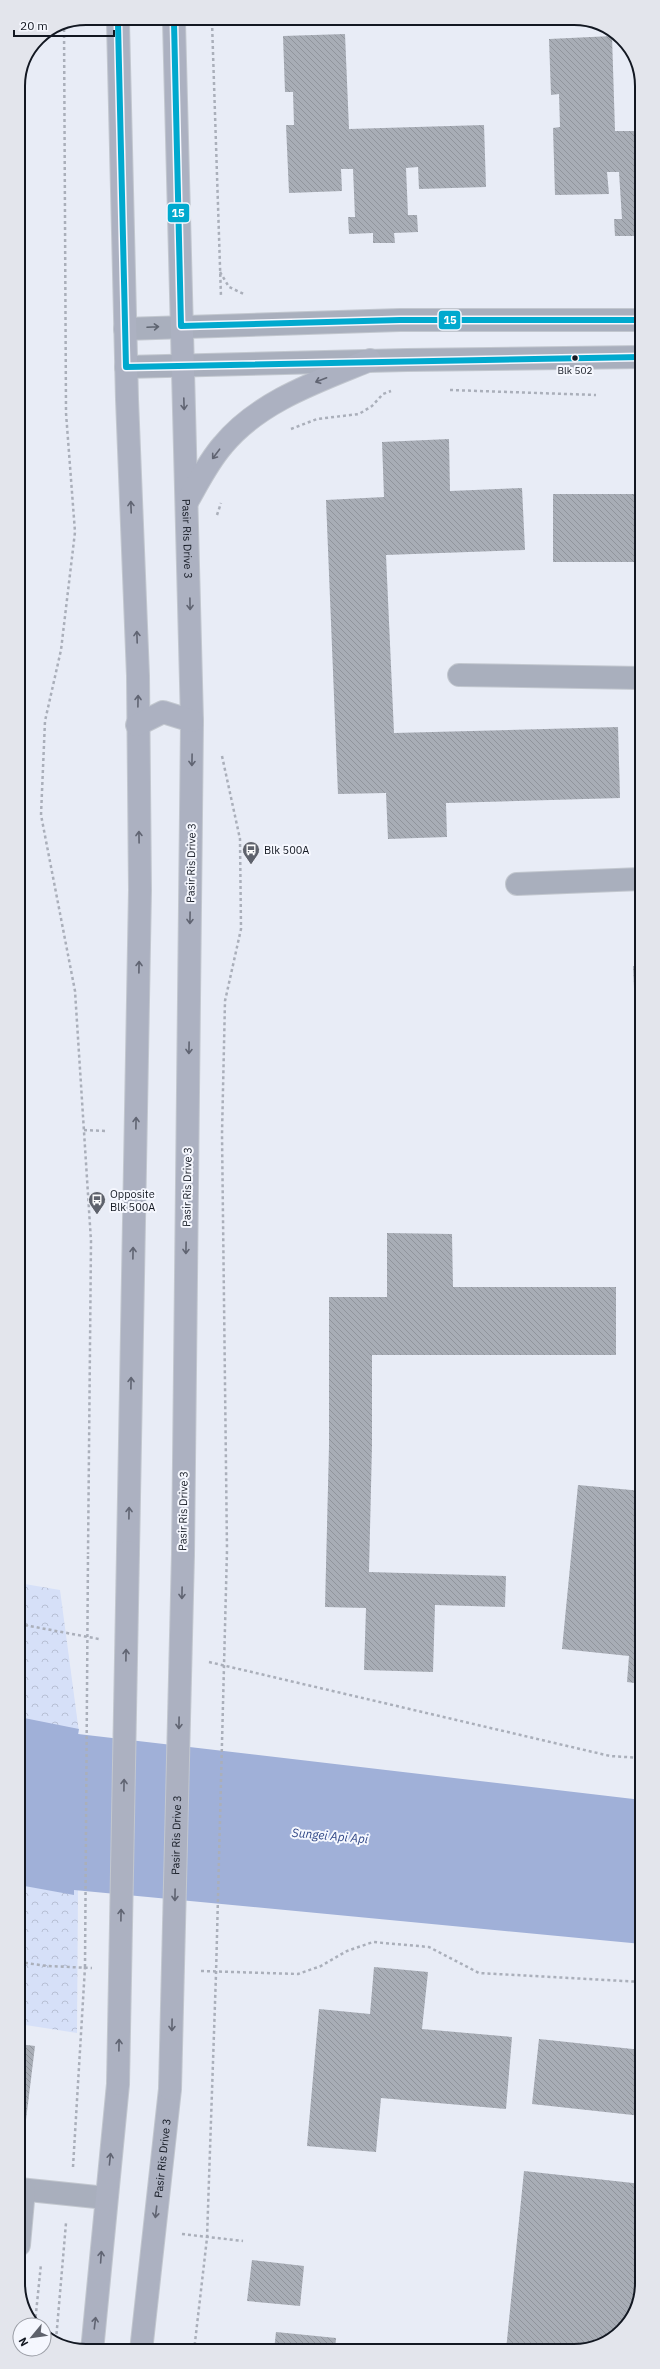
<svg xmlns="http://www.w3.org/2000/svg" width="660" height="2369" font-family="'IBM Plex Sans',sans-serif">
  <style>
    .park { fill: url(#park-crowns) }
    .water { fill: #a0b0d8 }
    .building { fill: url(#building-back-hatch) }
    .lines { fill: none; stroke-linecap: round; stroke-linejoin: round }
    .minor-casing { stroke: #c2c7cf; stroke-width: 24 }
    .major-casing { stroke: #c2c7cf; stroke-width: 24 }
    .path { stroke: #aaafba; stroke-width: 2.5; stroke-dasharray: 3 3; stroke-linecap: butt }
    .minor { stroke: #a9afbd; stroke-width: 22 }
    .major { stroke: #acb1c1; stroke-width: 22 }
    .major-bridge-casing { stroke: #c2c7cf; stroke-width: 24; stroke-linecap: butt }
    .path-bridge { stroke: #aaafba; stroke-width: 2.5; stroke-dasharray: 3 3; stroke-linecap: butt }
    .major-bridge { stroke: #acb1c1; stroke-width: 22 }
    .bus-1-casing { stroke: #f5f7fe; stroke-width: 9 }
    .bus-1 { stroke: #00a9ce; stroke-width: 6 }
    .oneway { stroke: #5e6470 }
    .oneway2 { stroke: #606472 }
    .bus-dot { fill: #131822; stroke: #f5f7fe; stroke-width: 1.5 }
    .labels { text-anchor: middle; stroke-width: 4; stroke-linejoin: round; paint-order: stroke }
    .bus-label { font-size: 10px; fill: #131822; stroke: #f5f7fe }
    .street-label { font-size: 11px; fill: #131822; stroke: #f5f7fe }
    .poi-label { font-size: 11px; fill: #131822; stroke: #f5f7fe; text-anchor: start }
    .water-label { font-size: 12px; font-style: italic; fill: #2c4484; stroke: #f5f7fe }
    .rim { fill: none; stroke: #131822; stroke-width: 2 }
    .line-badge { stroke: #f5f7fe; stroke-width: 1.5 }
    .badge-label { font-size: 11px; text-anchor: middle; font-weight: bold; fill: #fff }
  </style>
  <defs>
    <pattern id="park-crowns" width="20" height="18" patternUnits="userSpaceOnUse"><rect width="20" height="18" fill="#d6e0f8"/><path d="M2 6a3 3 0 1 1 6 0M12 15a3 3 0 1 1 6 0" fill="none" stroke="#b7bfd4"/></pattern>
    <pattern id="building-back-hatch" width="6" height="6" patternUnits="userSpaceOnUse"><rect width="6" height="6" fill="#a8adb6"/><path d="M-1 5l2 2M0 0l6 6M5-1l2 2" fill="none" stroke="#90949c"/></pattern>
  </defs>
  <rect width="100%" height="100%" fill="#e8ecf6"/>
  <g class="park">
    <polygon points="19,1583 60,1590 80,1740 19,1726"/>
    <polygon points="19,1862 78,1887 77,2033 19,2024"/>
  </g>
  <polygon class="water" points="19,1717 79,1729 78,1734 642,1800 642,1944 74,1890 74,1895 19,1885"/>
  <g class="building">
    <polygon points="345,34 349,129 484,125 486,187 419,189 418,167 406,168 408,215 417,215 418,232 394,233 395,243 373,243 373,233 349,234 348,217 355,217 353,169 341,169 342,191 289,193 286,125 294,125 293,92 285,92 283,36"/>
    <polygon points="612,36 615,131 641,131 641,248 639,236 615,236 614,219 622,219 619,172 607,172 609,194 555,195 553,128 560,127 559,94 551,95 549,39"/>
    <polygon points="449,439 450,491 522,488 525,550 386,555 394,733 618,727 620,798 446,803 447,837 388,839 386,793 338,794 326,500 384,497 382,442"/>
    <rect x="553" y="494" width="88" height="68"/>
    <polygon points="633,966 641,966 641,1031 636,1031"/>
    <polygon points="387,1233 452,1234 453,1287 616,1287 616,1355 372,1355 372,1445 369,1572 506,1576 505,1607 435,1605 433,1672 364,1670 366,1608 325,1607 329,1446 329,1297 387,1297"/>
    <polygon points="578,1485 642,1491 634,1574 642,1575 642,1684 627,1682 629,1656 562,1649"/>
    <polygon points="374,1967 428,1972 422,2029 512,2037 506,2109 381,2098 376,2152 307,2146 319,2009 370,2014"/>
    <polygon points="539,2039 642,2050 642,2116 532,2104"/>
    <polygon points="19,2044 35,2046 25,2128 19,2127"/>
    <polygon points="524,2171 642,2184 642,2283 628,2325 587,2350 506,2350"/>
    <polygon points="252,2260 304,2266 300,2306 247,2301"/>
    <polygon points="276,2332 336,2338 335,2350 274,2350"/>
  </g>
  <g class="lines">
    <defs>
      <g id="minor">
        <polyline points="125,329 400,320 641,320"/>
        <polyline points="126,367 407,360 641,357"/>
        <polyline points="459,675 641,678"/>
        <polyline points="517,884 641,879"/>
        <polyline points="19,2189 106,2198"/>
        <polyline points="19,2245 24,2190"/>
      </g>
      <g id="major">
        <path id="s1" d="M174 22 192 721 183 1554"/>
        <polyline points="118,23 127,399 138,676 140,890 128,1552"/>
        <path d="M187 502C198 483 208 462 223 445 259 401 319 381 370 360"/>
        <polyline points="137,725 163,712 192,721"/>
        <polyline points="92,2351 118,2084"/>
        <path id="s2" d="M141 2351 170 2089"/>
      </g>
    </defs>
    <use href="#minor" class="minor-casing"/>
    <use href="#major" class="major-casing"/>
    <g class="path">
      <polyline points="212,22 221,297"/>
      <polyline points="64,23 66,413 75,532 61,650 45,721 41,815 75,991 91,1241 88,1554"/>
      <polyline points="220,272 229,287 244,294"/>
      <polyline points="450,390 596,395"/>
      <polyline points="291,429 317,419 359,414 372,406 383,394 391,391"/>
      <polyline points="217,515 221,503"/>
      <polyline points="222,756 240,839 241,929 225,1001 222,1134 227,1550"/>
      <polyline points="84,1130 107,1131"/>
      <polyline points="19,1624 99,1639"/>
      <polyline points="209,1662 610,1756 642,1758"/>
      <polyline points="19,1962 47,1966 92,1968"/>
      <polyline points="201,1971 298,1974 321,1966 347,1951 373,1942 429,1947 479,1973 642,1982"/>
      <polyline points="73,2167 85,1967"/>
      <polyline points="182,2234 243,2241"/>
      <polyline points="35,2323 41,2264"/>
      <polyline points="56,2340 66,2223"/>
      <polyline points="194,2351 207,2238 216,1974"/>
    </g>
    <use href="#minor" class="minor"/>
    <use href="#major" class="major"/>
    <defs>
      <g id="major-bridge">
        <polyline points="118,2084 128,1552"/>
        <path id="s3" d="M170 2089 183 1554"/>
      </g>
    </defs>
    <use href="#major-bridge" class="major-bridge-casing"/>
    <g class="path-bridge">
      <polyline points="85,1967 88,1554"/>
      <polyline points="216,1974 227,1550"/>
    </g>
    <use href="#major-bridge" class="major-bridge"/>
    <defs>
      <g id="bus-1">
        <polyline points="174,22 181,326 400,320 641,320"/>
        <polyline points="118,23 126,367 641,357"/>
      </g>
    </defs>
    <use href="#bus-1" class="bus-1-casing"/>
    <use href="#bus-1" class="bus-1"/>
  </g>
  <defs><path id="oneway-shaft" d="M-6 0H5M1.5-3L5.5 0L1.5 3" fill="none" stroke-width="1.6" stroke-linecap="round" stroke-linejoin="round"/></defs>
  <use class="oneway" href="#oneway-shaft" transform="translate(153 327) rotate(-3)"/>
  <g class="oneway2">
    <use href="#oneway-shaft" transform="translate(321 380) rotate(159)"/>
    <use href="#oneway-shaft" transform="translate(184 404) rotate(88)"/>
    <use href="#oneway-shaft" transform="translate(216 454) rotate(127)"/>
    <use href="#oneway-shaft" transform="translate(131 507) rotate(-92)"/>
    <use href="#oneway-shaft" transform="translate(190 604) rotate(89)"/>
    <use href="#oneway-shaft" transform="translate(137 637) rotate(-92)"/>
    <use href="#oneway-shaft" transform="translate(138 701) rotate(-89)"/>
    <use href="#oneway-shaft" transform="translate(192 760) rotate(91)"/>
    <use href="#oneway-shaft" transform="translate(139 837) rotate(-91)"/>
    <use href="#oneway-shaft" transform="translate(190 918) rotate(91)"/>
    <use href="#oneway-shaft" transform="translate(139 967) rotate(-89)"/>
    <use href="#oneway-shaft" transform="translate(189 1048) rotate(91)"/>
    <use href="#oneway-shaft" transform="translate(136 1123) rotate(-89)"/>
    <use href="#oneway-shaft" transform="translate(186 1248) rotate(91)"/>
    <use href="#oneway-shaft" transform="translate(133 1253) rotate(-89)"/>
    <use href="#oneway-shaft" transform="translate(131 1383) rotate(-89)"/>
    <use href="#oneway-shaft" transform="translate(129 1513) rotate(-89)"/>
    <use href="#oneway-shaft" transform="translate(182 1593) rotate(91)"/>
    <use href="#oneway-shaft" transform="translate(126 1655) rotate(-89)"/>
    <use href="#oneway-shaft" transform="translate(179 1723) rotate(91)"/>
    <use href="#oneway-shaft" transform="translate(124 1785) rotate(-89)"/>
    <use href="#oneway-shaft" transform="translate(175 1895) rotate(91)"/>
    <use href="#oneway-shaft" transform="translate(121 1915) rotate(-89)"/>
    <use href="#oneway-shaft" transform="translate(172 2025) rotate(91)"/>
    <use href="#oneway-shaft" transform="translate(119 2045) rotate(-89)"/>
    <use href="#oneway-shaft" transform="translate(110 2159) rotate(-84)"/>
    <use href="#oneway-shaft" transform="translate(156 2212) rotate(97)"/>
    <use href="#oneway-shaft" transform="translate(101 2257) rotate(-86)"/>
    <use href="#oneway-shaft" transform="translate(95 2323) rotate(-83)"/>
  </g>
  <defs>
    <symbol id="bus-pin" viewBox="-11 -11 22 30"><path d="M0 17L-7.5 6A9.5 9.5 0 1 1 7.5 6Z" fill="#5e626c" stroke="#f5f7fe"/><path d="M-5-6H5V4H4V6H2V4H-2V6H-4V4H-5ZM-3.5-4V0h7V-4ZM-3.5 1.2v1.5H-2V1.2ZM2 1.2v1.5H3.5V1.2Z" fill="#fff"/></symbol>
  </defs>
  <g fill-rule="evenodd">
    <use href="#bus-pin" x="241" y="840" width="20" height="27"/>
    <use href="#bus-pin" x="87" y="1190" width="20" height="27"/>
  </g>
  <circle class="bus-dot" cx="575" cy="358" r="3.5"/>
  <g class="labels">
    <g class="bus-label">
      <text x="575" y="374">Blk 502</text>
    </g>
    <g class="street-label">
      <text dy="4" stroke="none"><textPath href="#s1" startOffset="517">Pasir Ris Drive 3</textPath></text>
      <text transform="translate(191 863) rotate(-89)" y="4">Pasir Ris Drive 3</text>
      <text transform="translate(187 1187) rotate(-89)" y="4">Pasir Ris Drive 3</text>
      <text transform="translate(183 1511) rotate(-89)" y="4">Pasir Ris Drive 3</text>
      <text dy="4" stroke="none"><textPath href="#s3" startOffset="254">Pasir Ris Drive 3</textPath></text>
      <text dy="4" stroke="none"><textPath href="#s2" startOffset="194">Pasir Ris Drive 3</textPath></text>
    </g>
    <g class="poi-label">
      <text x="264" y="854">Blk 500A</text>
      <text x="110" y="1198">Opposite<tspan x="110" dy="13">Blk 500A</tspan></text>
    </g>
    <g class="water-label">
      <text transform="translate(330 1836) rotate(5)" y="4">Sungei Api Api</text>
    </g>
  </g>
  <path d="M0 0H660V2369H0ZM86 25H574A61 61 0 0 1 635 86V2283A61 61 0 0 1 574 2344H86A61 61 0 0 1 25 2283V86A61 61 0 0 1 86 25Z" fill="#e3e5ec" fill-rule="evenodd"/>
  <path class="rim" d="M86 25H574A61 61 0 0 1 635 86V2283A61 61 0 0 1 574 2344H86A61 61 0 0 1 25 2283V86A61 61 0 0 1 86 25Z"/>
  <g class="line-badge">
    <rect x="167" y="203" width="23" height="20" rx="4" fill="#00a9ce"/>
    <rect x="438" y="310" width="23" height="20" rx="4" fill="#00a9ce"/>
  </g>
  <g class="badge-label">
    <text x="178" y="217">15</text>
    <text x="450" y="324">15</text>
  </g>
  <g transform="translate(32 2337) rotate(241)"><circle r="19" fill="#f5f7fe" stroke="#9b9ea6"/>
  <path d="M0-3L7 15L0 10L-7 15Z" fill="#5e626c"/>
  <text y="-6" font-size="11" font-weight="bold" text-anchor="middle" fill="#131822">N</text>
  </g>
  <path d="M14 30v6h100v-6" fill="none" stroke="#131822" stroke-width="2"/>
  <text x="20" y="30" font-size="12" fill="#131822" stroke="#f5f7fe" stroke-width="3" paint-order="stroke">20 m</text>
</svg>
